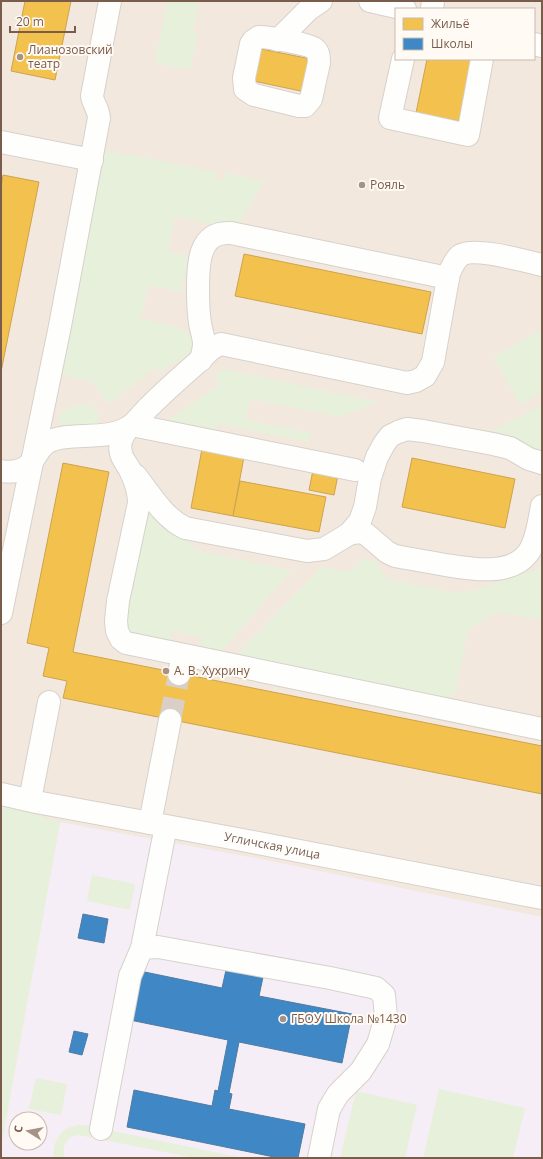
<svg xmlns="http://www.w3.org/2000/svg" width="543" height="1159" font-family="'Open Sans',sans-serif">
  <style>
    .residential { fill: #f2e8de; fill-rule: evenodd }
    .education { fill: #f6eef6; fill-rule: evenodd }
    .green { fill: #e7f0db }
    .homes { fill: #f2c14e; stroke: #cea34e }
    .schools { fill: #3f88c5; stroke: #517ba1 }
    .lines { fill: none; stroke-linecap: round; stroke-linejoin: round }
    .minor-tunnel { stroke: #d9cfc7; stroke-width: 22; stroke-dasharray: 22 11; stroke-linecap: butt }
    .minor-casing { stroke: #d7d1cb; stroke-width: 24 }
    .minor { stroke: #fefefd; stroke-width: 22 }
    .poi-dot { fill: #a69286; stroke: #fffaf3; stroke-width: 1.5 }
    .labels { text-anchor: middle; stroke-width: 4; stroke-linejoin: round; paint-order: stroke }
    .poi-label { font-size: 12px; fill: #7a5c4d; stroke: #fffaf3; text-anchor: start }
    .street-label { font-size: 12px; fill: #7a5c4d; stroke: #fffaf3 }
  </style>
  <rect width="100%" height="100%" fill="#f9f5f0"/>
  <path class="residential" d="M1 1H542V1158H1V1148L38 944 1 933ZM396 9H534V59H396ZM16 1119H40V1143H16Z"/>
  <path class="education" d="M60 822 271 861 542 917V1158H1V1148ZM16 1119H40V1143H16Z"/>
  <g class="green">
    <polygon points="167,1 199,1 193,31 198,33 190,70 155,63"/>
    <path d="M104 150 217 172 215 179 223 181 225 173 264 181 236 229 175 217 168 252 189 256 181 292 148 285 141 319C157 323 184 324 192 339 194 343 194 347 195 351L183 365 178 359 161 373 156 367 109 404 91 381 55 373Z"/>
    <polygon points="539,330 542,335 542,392 521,405 493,358"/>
    <polygon points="223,369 378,402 341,417 250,399 246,420 311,433 309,442 220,424 207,433 161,425 220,384 214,375"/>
    <path d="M84 404C98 405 102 416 95 428H60C59 425 57 422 58 418 61 409 76 405 84 404Z"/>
    <polygon points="542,405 542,457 485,435"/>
    <polygon points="146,492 155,518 160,526 166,530 183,534 197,551 292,570 220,653 200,649 202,637 172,631 170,644 128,634 122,624"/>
    <polygon points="363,559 376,561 387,579 455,593 474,590 537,569 542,562 542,620 497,612 468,630 455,695 447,694 445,706 234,658 321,567 350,572"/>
    <polygon points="1,804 60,822 1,1148"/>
    <polygon points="92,875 135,884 130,910 87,901"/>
    <polygon points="36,1078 67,1084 61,1115 29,1109"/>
    <polygon points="439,1089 525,1108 513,1158 423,1158"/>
    <polygon points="356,1091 417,1105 405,1158 340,1158"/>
    <path d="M79 1125H84L243 1158H195L79 1135C67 1136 61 1146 65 1158H54C51 1141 62 1127 79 1125Z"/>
  </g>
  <g class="homes">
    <polygon points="25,1 71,1 55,80 11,71"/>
    <polygon points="256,48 311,59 305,92 249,80"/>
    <polygon points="427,59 471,59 459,121 416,113"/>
    <polygon points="3,175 39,182 1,372 1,187"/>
    <polygon points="244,254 431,292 422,334 235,296"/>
    <polygon points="204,438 246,446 233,516 191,508"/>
    <polygon points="412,458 515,479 505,528 402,507"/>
    <polygon points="63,463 109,472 73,652 542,746 542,794 63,698 67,681 43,676 49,648 27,643"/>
    <polygon points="313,470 338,475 334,495 309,490"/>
    <polygon points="240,481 326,497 319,532 233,516"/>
  </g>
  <g class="schools">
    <polygon points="83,914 108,919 104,943 78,938"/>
    <polygon points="135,970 222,988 226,970 263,977 259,996 352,1014 342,1063 239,1042 229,1093 232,1094 229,1109 305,1124 298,1158 279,1158 127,1127 134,1090 212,1106 215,1090 218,1091 228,1040 125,1019"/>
    <polygon points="74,1031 88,1034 82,1055 69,1052"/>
  </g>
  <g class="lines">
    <polyline class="minor-tunnel" points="170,720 179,674"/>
    <defs>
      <g id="minor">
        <polyline points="370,1 405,9"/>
        <polyline points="432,9 433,1"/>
        <path d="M259 37C267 37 310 44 315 49 319 52 319 58 319 63L311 99 305 106H299L254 95 245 89 244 78 251 44 253 41Z"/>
        <polyline points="278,40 309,9 321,1"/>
        <polyline points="534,44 542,46"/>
        <polyline points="403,59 390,118 468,135 482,59"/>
        <polyline points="1,142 92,160"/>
        <path d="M201 360C202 355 204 349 204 344 204 337 201 330 200 323 198 311 198 300 198 288 198 265 198 231 231 233L448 278"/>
        <path d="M355 470 132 425C124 432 118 442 121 453 122 459 127 464 130 470 135 480 139 491 139 503L118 601 116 621 117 631 121 639 126 643 136 645 542 729"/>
        <path d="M1 471C13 473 26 471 33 460 37 454 40 448 46 443 68 430 109 443 132 425 139 419 144 411 151 405 166 390 182 376 198 362 207 354 209 348 221 344L407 383 416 381 425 376 433 362 449 273C452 267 455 259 461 255 475 247 525 261 542 265"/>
        <path d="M136 476C150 494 164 518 185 528L307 551 324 549 349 534 359 532 366 534 387 552 395 556C410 559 425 561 440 564 465 568 510 578 528 553 537 541 539 521 542 506"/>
        <polyline points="349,534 360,521 365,507 370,478 377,457 384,444 390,436 398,432 407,429 423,431 493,444 510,448 529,459 542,463"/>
        <path d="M1 613 60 326 99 118C99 110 93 104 92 96L110 1"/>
        <polyline points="179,674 183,655"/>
        <path id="s1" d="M1 794 36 802 237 839 542 898"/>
        <polyline points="30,800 49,702"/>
        <polyline points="150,823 170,720"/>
        <polyline points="142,948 164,836"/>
        <polyline points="101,1129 130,976 142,948 158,947 330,978 376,988 384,995 386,1017 378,1044 361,1071 338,1094 329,1109 319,1158"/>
      </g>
    </defs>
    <use href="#minor" class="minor-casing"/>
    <use href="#minor" class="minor"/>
  </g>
  <g class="poi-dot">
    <circle cx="20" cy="57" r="4"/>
    <circle cx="362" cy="185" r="4"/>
    <circle cx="166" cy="671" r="4"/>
    <circle cx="283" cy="1019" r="4"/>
  </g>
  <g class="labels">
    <g class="poi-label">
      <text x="28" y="54">Лианозовский<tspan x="28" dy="14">театр</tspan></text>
      <text x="370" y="189">Рояль</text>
      <text x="174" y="675">А. В. Хухрину</text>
      <text x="291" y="1023">ГБОУ Школа №1430</text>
    </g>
    <g class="street-label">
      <text dy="4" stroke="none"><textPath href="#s1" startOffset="276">Угличская улица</textPath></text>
    </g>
  </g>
  <rect width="543" height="1159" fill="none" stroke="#7a5c4d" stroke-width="4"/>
  <rect x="395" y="8" width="140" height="52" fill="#fffaf3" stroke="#cabbb1"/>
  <rect x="403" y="18" width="20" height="12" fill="#f2c14e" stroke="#cabbb1"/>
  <text x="431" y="28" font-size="12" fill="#7a5c4d">Жильё</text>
  <rect x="403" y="38" width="20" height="12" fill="#3f88c5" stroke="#cabbb1"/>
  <text x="431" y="48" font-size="12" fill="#7a5c4d">Школы</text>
  <g transform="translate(28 1131) rotate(281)"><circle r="19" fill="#fffaf3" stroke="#cabbb1"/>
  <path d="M0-3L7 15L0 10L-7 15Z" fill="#a69286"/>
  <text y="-6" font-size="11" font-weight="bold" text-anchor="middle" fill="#7a5c4d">С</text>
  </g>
  <path d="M10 26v6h65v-6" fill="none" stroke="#7a5c4d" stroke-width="2"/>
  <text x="16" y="26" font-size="12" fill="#7a5c4d" stroke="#fffaf3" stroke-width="3" paint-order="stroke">20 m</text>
</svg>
